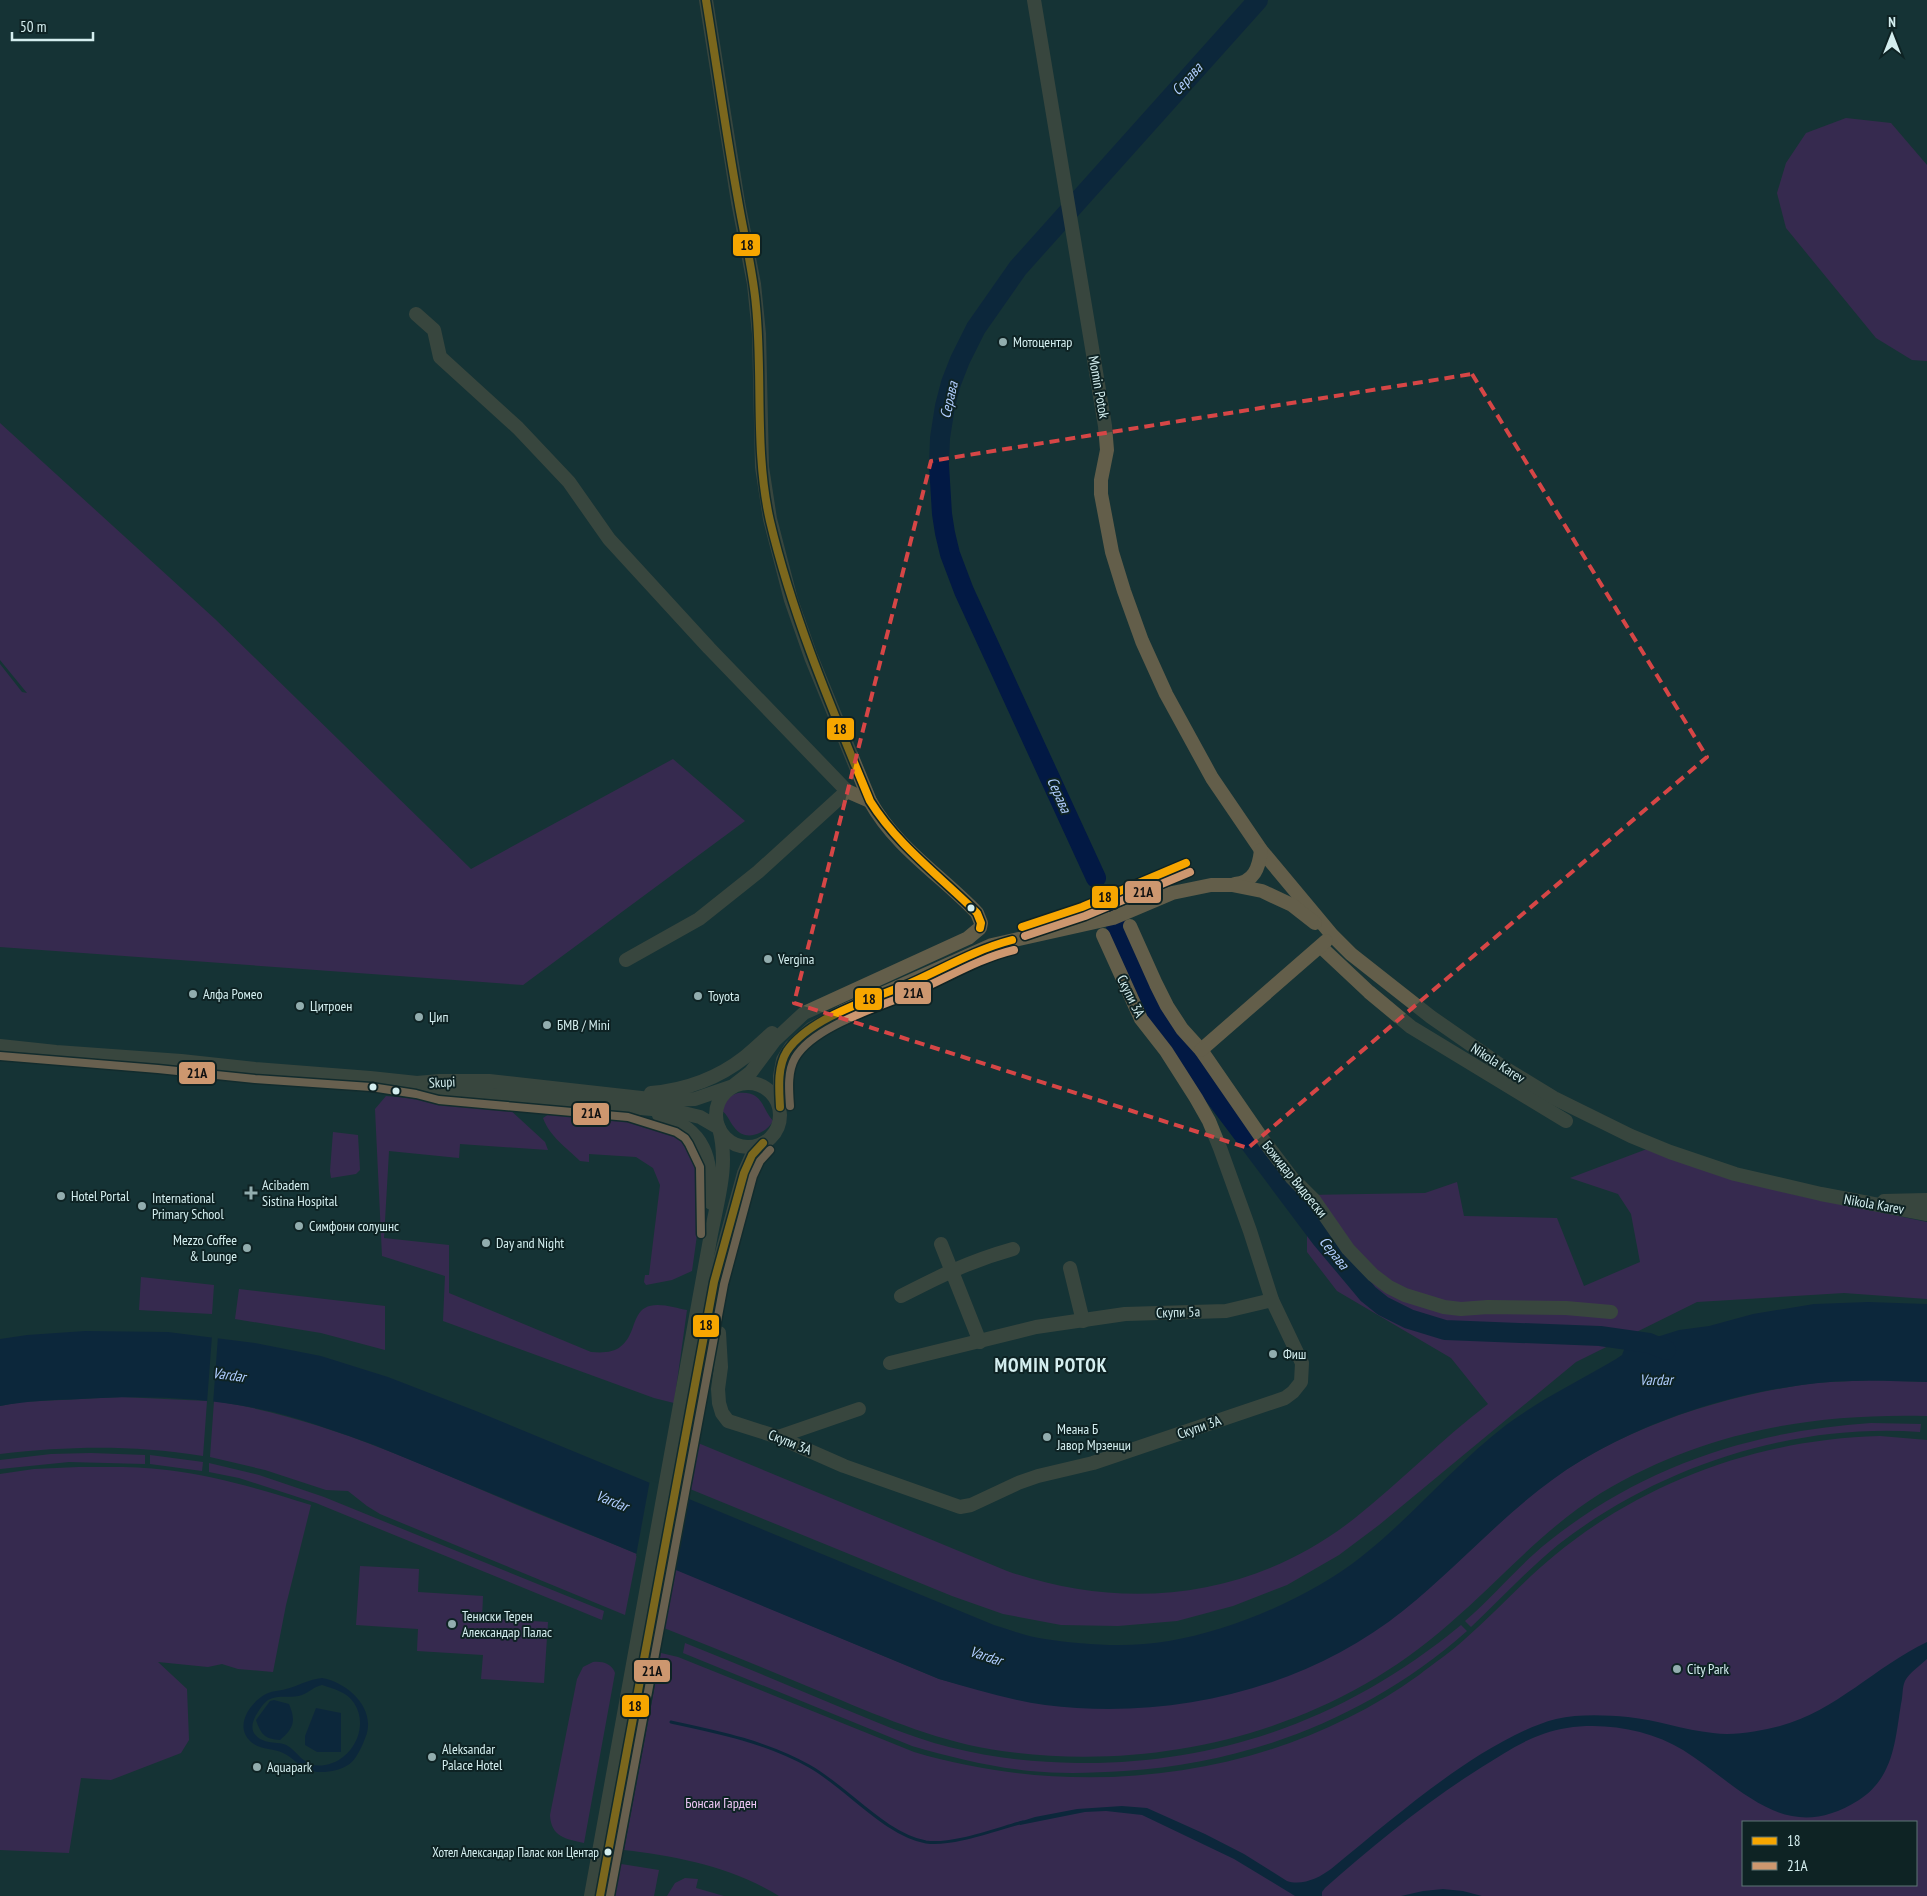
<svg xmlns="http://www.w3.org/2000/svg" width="1927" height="1896" font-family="'PT Sans Narrow',sans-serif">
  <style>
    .green { fill: #5e206f; fill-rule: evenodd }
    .water { fill: #021944; fill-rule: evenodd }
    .pier { fill: #163335 }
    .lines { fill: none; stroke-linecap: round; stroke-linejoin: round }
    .stream { stroke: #021944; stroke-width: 3 }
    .river { stroke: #021944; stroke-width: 20 }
    .minor { stroke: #635e4a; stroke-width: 14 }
    .bus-1-casing { stroke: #0e2324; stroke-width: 11 }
    .bus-2-casing { stroke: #0e2324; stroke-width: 11 }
    .bus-1 { stroke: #f7a600; stroke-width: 8 }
    .bus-2 { stroke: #cd976f; stroke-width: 8 }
    .marked { fill: none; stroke: #d64646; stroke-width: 4; stroke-dasharray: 10 6; stroke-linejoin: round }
    .poi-dot { fill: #92adae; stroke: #0e2324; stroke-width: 2 }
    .bus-dot { fill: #d4eeef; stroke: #0e2324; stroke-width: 2 }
    .labels { text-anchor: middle; stroke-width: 4; stroke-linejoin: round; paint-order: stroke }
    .bus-label { font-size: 13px; fill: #d4eeef; stroke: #0e2324; text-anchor: end }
    .poi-label { font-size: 14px; fill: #d4eeef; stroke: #0e2324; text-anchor: start }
    .street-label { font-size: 14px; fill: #d4eeef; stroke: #0e2324 }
    .park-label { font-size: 14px; fill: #efc8f7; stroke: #0e2324 }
    .water-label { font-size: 15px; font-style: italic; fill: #b1ceff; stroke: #0e2324 }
    .district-label { font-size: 19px; font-weight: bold; letter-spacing: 1px; fill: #d4eeef; stroke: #0e2324 }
    .line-badge { stroke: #0e2324; stroke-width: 2 }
    .pale-badge-label { font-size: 14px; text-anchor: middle; font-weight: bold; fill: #111 }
  </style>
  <rect width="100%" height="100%" fill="#163335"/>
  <g class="green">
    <polygon points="1846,118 1891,123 1927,165 1927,361 1912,360 1876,338 1786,228 1777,193 1786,163 1806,133"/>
    <polygon points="0,423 215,619 471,869 673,759 745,821 523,985 0,947 0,664 22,692 27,693 0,660"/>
    <path d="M738 1093C763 1091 761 1107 773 1121 765 1135 744 1142 734 1127 729 1121 728 1115 722 1111 722 1102 730 1095 738 1093Z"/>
    <path d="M386 1096 507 1107 545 1142 548 1150 460 1144 459 1158 389 1151 384 1238 449 1245V1293L591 1352C615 1354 626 1349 634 1324 636 1319 639 1311 645 1308 656 1301 675 1308 687 1310L674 1403 654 1398 443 1321 445 1276 382 1256 375 1109Z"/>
    <path d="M555 1113 667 1122 694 1140 706 1170 692 1271 672 1280 646 1285 644 1282 645 1275H649L660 1185 653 1168 636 1157 589 1154V1162L580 1161C567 1148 550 1137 543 1118L549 1114Z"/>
    <polygon points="333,1132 358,1135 360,1170 356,1174 331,1178 330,1171"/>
    <path d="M1647 1149 1722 1176 1796 1195 1927 1222V1299L1844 1293 1697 1302 1576 1362 1379 1525 1339 1555 1287 1585 1233 1606 1177 1621 1118 1626 1061 1625 1003 1614 952 1596 690 1489 698 1443 1007 1571C1127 1613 1254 1598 1355 1518 1401 1481 1441 1440 1488 1404L1451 1358 1337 1291 1307 1252V1195L1425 1193 1457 1182 1464 1216 1557 1218 1584 1286 1640 1262 1631 1214 1618 1194 1570 1178Z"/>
    <polygon points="141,1277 214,1285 212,1314 139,1310"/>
    <polygon points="239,1289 385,1306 385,1350 321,1333 235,1319"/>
    <path d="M1869 1380 1927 1382V1416C1811 1413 1702 1432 1601 1493 1543 1529 1500 1580 1449 1624 1328 1731 1161 1773 1002 1751 943 1743 886 1719 831 1696 776 1673 720 1650 664 1628L675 1569 939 1679 1012 1698 1045 1704 1077 1707 1108 1708 1400 1613C1444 1577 1484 1535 1527 1499 1603 1435 1705 1400 1801 1385 1823 1381 1847 1382 1869 1380Z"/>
    <path d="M122 1397 207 1401 203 1456C132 1445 71 1446 0 1454V1406L21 1402Z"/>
    <path d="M214 1401C315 1416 410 1459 503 1499 547 1518 592 1535 637 1554L625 1615 380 1514 367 1506 348 1491 326 1490 265 1470 210 1457Z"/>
    <path d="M1871 1423 1921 1424 1920 1432C1792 1423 1660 1466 1559 1544 1528 1569 1500 1600 1471 1627L1465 1621C1494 1596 1518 1566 1548 1542 1643 1466 1751 1431 1871 1423Z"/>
    <path d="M1880 1436 1927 1440V1896H779C732 1867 677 1856 624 1850L661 1653 678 1657 914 1752C1083 1802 1275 1779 1419 1675 1434 1663 1451 1652 1465 1639 1496 1612 1523 1581 1555 1555 1646 1480 1762 1439 1880 1436ZM1743 1822H1916V1885H1743Z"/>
    <polygon points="91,1453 145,1455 145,1464 69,1462 0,1469 0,1460 51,1454"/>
    <polygon points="150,1455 203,1462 202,1471 150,1464"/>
    <polygon points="209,1463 259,1475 324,1497 604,1611 602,1620 316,1503 239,1478 209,1472"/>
    <path d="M79 1467C108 1467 137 1466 167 1470 216 1476 264 1490 311 1505L286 1605 273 1672 238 1669 222 1664 208 1667 158 1662 187 1689 189 1740 181 1753 111 1780 81 1778 69 1853 0 1850V1474L34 1469Z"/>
    <polygon points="360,1566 419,1569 418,1592 483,1596 482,1618 548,1622 544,1683 481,1679 483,1655 417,1651 418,1629 356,1625"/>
    <path d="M1461 1625 1467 1631C1371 1716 1251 1763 1124 1771 1093 1773 1061 1774 1030 1771 990 1767 950 1757 912 1746L683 1653 685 1643C735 1663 785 1684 835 1705 872 1720 909 1737 949 1747 991 1758 1033 1762 1077 1763 1221 1765 1350 1717 1461 1625Z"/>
    <path d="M593 1662C601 1661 612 1663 615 1673L584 1843C566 1839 551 1837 550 1815L577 1679 583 1667Z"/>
    <polygon points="615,1863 659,1870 654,1896 608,1896"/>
    <polygon points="685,1878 698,1879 696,1888 724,1896 667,1896 675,1883"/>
  </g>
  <g class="water">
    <path d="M1868 1302 1927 1304V1382C1885 1381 1843 1379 1802 1385 1726 1395 1648 1421 1582 1460 1515 1500 1464 1562 1404 1610 1305 1690 1169 1721 1045 1705 1009 1700 974 1689 939 1679L374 1445C341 1433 308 1421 273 1412 210 1397 144 1395 80 1399 53 1400 26 1401 0 1406V1339L27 1335 85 1331 168 1332 255 1343 321 1356 388 1377 476 1411 994 1625C1011 1630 1028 1637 1045 1639 1085 1645 1129 1648 1169 1641 1234 1630 1310 1597 1361 1557 1412 1517 1454 1465 1506 1425 1541 1399 1579 1381 1616 1359L1622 1355 1625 1347 1679 1330 1709 1326 1753 1314 1814 1304Z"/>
    <path d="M1927 1642V1659C1921 1665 1909 1673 1905 1681 1902 1687 1903 1697 1901 1704 1895 1741 1894 1777 1859 1800 1785 1847 1743 1788 1683 1750 1650 1730 1605 1722 1567 1728 1534 1733 1509 1750 1482 1767 1426 1802 1375 1844 1325 1888L1322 1892V1896H1295L1234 1859 1142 1815 1106 1811 1085 1812 1020 1825 1019 1822 1035 1817 1077 1809 1122 1806 1147 1808 1205 1834 1244 1854 1287 1881C1302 1886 1319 1878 1331 1869 1380 1829 1427 1788 1481 1754 1505 1740 1529 1726 1556 1719 1578 1714 1605 1715 1628 1717 1657 1720 1684 1730 1713 1733 1735 1736 1759 1731 1780 1726 1836 1711 1876 1666 1927 1642Z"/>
    <path d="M322 1678C346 1682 374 1706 367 1733 364 1742 357 1760 348 1765 338 1772 319 1774 308 1770 299 1766 292 1757 283 1753 273 1748 260 1750 251 1742 234 1727 249 1704 264 1695 270 1691 279 1691 286 1689 298 1686 309 1679 322 1678ZM322 1685C334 1689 347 1692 354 1703 370 1727 352 1761 325 1765 299 1770 298 1743 277 1743 256 1742 245 1731 258 1712 261 1707 264 1703 268 1700 279 1694 291 1699 302 1695 310 1692 313 1687 322 1685Z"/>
    <path d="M274 1700 289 1704C296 1721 294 1728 280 1740 265 1739 261 1735 256 1720L270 1701Z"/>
    <polygon points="316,1708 341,1713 341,1752 317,1752 305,1745 305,1736"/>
    <polygon points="1443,1889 1463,1891 1482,1896 1401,1896 1423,1891"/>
  </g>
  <g class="pier">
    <polygon points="212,1336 218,1336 213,1404 207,1403"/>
    <polygon points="650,1480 689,1495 675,1572 636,1556"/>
  </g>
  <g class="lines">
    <path class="stream" d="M671 1722C718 1732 766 1742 809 1766 847 1787 884 1834 926 1842 952 1846 997 1829 1023 1822"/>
    <g class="river">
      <polyline points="1096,878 964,591 950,554 945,533 942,514 939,465 940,438 945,406 951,383 960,360 976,328 1018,268 1258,0"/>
      <polyline points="1113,918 1148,999 1174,1042 1321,1238 1368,1294 1383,1306 1409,1319 1445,1330 1600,1336 1649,1343 1666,1350"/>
    </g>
    <g class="minor">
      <polyline points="1034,0 1105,426 1107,450 1101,480 1101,494 1112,552 1124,591 1142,641 1166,694 1212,778 1261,850 1332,935 1351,954 1431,1017 1503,1067 1554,1098 1631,1136 1670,1152 1735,1174 1821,1194 1927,1214"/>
      <polyline points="416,314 434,330 440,357 518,428 569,482 609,539 709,648 847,791"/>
      <path d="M1235 884C1254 882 1259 868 1261 850"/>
      <polyline points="1130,926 1156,984 1167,1006 1182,1029 1201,1050 1261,1137 1292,1178 1314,1200 1348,1249 1373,1275 1389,1287 1405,1295 1444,1307 1461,1309 1488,1307 1566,1308 1611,1312"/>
      <polyline points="1321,947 1369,992 1411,1027 1566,1121"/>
      <polyline points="626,960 699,919 758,872 847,791 870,801"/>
      <path d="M0 1046 56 1052 181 1061 255 1069 370 1078 417 1083 440 1090 458 1092 675 1111 700 1117 719 1128C729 1164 718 1198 711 1234L591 1896"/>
      <polyline points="1201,1050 1326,941"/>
      <circle cx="748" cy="1115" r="32"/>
      <path d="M417 1083 440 1081H489L659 1100 695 1099 733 1086 751 1072 774 1041 804 1013 968 938 980 928 981 923 977 913C941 875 896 848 870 801L811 657 791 600 770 519 762 467 759 334 754 284 738 202 706 0"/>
      <path d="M651 1093C686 1090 717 1079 745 1057 755 1049 763 1041 772 1033"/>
      <polyline points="780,1107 780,1076 783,1060 791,1047 811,1029 844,1011 992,945 1113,918 1172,893 1211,885 1232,885 1262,891 1292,905 1315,923"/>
      <path d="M659 1115C706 1129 712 1159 711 1203"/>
      <polyline points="1884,1201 1927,1200"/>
      <polyline points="941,1244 980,1342"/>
      <polyline points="1070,1268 1083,1321"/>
      <path d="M901 1296C940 1276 970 1261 1013 1249"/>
      <polyline points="704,1330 719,1333 721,1367 718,1389 719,1403 722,1413 728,1421 778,1437 844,1466 960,1507 971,1505 1018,1483 1038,1476 1093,1463 1285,1398 1293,1392 1301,1382 1302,1363 1272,1300 1250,1231 1220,1148 1209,1121 1196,1098 1166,1051 1141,1019 1103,935"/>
      <polyline points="890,1363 1036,1327 1125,1314 1226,1311 1272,1300"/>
      <polyline points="778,1437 859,1409"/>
      <polyline points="609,1849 714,1282 744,1173 752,1155 763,1143"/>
    </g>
    <defs>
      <g id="bus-1">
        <path d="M706 0C717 67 726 134 738 200 744 236 753 270 756 306 763 377 754 451 770 521 793 618 832 709 870 801 898 846 940 876 977 913L981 923 980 928"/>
        <polyline points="1022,927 1082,907 1186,863"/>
        <path d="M780 1107C779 1089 777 1067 787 1051 811 1016 876 998 913 982 946 967 977 949 1012 940"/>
        <polyline points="600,1896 714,1282 744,1173 752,1155 763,1143"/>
      </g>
      <g id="bus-2">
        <polyline points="1025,936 1085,916 1190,872"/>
        <polyline points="0,1056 158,1069 255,1079 371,1087 416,1094 439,1100 628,1117 676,1132 685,1138 689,1144 700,1167 701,1234"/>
        <path d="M790 1106C789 1091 787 1072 795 1058 814 1025 883 1006 917 991 949 977 980 958 1014 950"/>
        <polyline points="610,1896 724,1284 753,1176 760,1161 770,1150"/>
      </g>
    </defs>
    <use href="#bus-1" class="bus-1-casing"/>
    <use href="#bus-2" class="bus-2-casing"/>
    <use href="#bus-1" class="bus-1"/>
    <use href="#bus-2" class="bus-2"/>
  </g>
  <path d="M0 0H1927V1896H0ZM1472 374 1707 757 1248 1148 794 1003 931 461Z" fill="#163335" fill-opacity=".55" fill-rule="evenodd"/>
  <path class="marked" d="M1472 374 1707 757 1248 1148 794 1003 931 461Z"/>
  <g class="poi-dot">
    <circle cx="1003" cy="342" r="5"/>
    <circle cx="768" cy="959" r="5"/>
    <circle cx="193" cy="994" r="5"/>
    <circle cx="698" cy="996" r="5"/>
    <circle cx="300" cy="1006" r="5"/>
    <circle cx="419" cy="1017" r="5"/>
    <circle cx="547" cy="1025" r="5"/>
    <path d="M248.5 1185.5h5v5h5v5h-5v5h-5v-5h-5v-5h5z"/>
    <circle cx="61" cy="1196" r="5"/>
    <circle cx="142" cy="1206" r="5"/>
    <circle cx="299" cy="1226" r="5"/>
    <circle cx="486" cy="1243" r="5"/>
    <circle cx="247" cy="1248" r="5"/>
    <circle cx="1273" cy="1354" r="5"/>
    <circle cx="1047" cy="1437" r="5"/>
    <circle cx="452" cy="1624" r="5"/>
    <circle cx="1677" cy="1669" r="5"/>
    <circle cx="432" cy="1757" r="5"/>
    <circle cx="257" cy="1767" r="5"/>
  </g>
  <g class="bus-dot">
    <circle cx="971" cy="908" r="4.5"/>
    <circle cx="373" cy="1087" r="4.5"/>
    <circle cx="396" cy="1091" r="4.5"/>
    <circle cx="608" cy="1852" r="4.5"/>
  </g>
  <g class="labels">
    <g class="bus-label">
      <text x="599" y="1857">Хотел Александар Палас кон Центар</text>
    </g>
    <g class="poi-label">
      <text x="1013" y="347">Мотоцентар</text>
      <text x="778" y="964">Vergina</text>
      <text x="203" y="999">Алфа Ромео</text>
      <text x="708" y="1001">Toyota</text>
      <text x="310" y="1011">Цитроен</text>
      <text x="429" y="1022">Џип</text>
      <text x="557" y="1030">БМВ / Mini</text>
      <text x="262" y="1190">Acibadem<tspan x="262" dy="16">Sistina Hospital</tspan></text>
      <text x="71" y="1201">Hotel Portal</text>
      <text x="152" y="1203">International<tspan x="152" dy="16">Primary School</tspan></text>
      <text x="309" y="1231">Симфони солушнс</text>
      <text x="237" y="1245" text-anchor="end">Mezzo Coffee<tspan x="237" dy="16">&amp; Lounge</tspan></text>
      <text x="496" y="1248">Day and Night</text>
      <text x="1283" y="1359">Фиш</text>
      <text x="1057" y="1434">Меана Б<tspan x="1057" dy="16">Јавор Мрзенци</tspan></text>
      <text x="462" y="1621">Тениски Терен<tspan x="462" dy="16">Александар Палас</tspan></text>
      <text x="1687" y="1674">City Park</text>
      <text x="442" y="1754">Aleksandar<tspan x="442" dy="16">Palace Hotel</tspan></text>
      <text x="267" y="1772">Aquapark</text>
    </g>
    <g class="street-label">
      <text transform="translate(1099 387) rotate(80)" y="5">Momin Potok</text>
      <text transform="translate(1131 996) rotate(64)" y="5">Скупи 3А</text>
      <text transform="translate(1498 1063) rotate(33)" y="5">Nikola Karev</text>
      <text transform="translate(442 1082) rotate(-3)" y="5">Skupi</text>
      <text transform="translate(1295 1179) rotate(51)" y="5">Божидар Видоески</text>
      <text transform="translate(1874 1204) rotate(10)" y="5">Nikola Karev</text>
      <text transform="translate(1178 1312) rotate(-2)" y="5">Скупи 5а</text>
      <text transform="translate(1199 1427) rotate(-19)" y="5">Скупи 3А</text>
      <text transform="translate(790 1442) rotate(22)" y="5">Скупи 3А</text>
    </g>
    <g class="park-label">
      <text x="721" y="1808">Бонсаи Гарден</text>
    </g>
    <g class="water-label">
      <text transform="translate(1187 79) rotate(-48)" y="5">Серава</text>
      <text transform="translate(949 400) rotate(-77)" y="5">Серава</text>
      <text transform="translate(1059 795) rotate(66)" y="5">Серава</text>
      <text transform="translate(1334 1253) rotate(51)" y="5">Серава</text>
      <text transform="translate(229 1375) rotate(8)" y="5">Vardar</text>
      <text x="1656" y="1385">Vardar</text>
      <text transform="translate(612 1501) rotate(22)" y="5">Vardar</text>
      <text transform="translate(986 1656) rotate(18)" y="5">Vardar</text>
    </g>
    <g class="district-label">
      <text x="1051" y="1372">MOMIN POTOK</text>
    </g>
  </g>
  <g class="line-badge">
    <rect x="732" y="233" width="29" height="24" rx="5" fill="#f7a600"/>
    <rect x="826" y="717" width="29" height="24" rx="5" fill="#f7a600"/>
    <rect x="1124" y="880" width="38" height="24" rx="5" fill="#cd976f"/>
    <rect x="1091" y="885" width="28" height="24" rx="5" fill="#f7a600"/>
    <rect x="894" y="981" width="38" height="24" rx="5" fill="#cd976f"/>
    <rect x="854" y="987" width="29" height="24" rx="5" fill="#f7a600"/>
    <rect x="178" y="1061" width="38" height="24" rx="5" fill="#cd976f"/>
    <rect x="572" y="1102" width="38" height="24" rx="5" fill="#cd976f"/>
    <rect x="692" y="1314" width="28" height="24" rx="5" fill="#f7a600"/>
    <rect x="633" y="1659" width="38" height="24" rx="5" fill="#cd976f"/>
    <rect x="621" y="1694" width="29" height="24" rx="5" fill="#f7a600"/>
  </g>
  <g class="pale-badge-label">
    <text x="747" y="250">18</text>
    <text x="840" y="734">18</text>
    <text x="1143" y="897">21A</text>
    <text x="1105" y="902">18</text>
    <text x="913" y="998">21A</text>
    <text x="869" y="1004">18</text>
    <text x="197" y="1078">21A</text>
    <text x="591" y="1118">21A</text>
    <text x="706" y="1330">18</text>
    <text x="652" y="1676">21A</text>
    <text x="635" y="1711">18</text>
  </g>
  <rect x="1742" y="1821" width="175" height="65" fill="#0e2324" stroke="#5d7475"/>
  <rect x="1752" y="1837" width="25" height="8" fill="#f7a600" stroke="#5d7475"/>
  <text x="1787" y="1846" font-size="15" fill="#d4eeef">18</text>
  <rect x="1752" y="1862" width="25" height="8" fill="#cd976f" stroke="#5d7475"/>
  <text x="1787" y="1871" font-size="15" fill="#d4eeef">21A</text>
  <g transform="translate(1892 35)" stroke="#0e2324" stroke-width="4" paint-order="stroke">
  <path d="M0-4L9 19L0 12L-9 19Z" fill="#d4eeef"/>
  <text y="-8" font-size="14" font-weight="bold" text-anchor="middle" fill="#d4eeef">N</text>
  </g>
  <path d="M12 32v8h81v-8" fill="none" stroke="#d4eeef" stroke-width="2.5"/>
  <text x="20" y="32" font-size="15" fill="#d4eeef" stroke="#0e2324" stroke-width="4" paint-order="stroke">50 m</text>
</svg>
